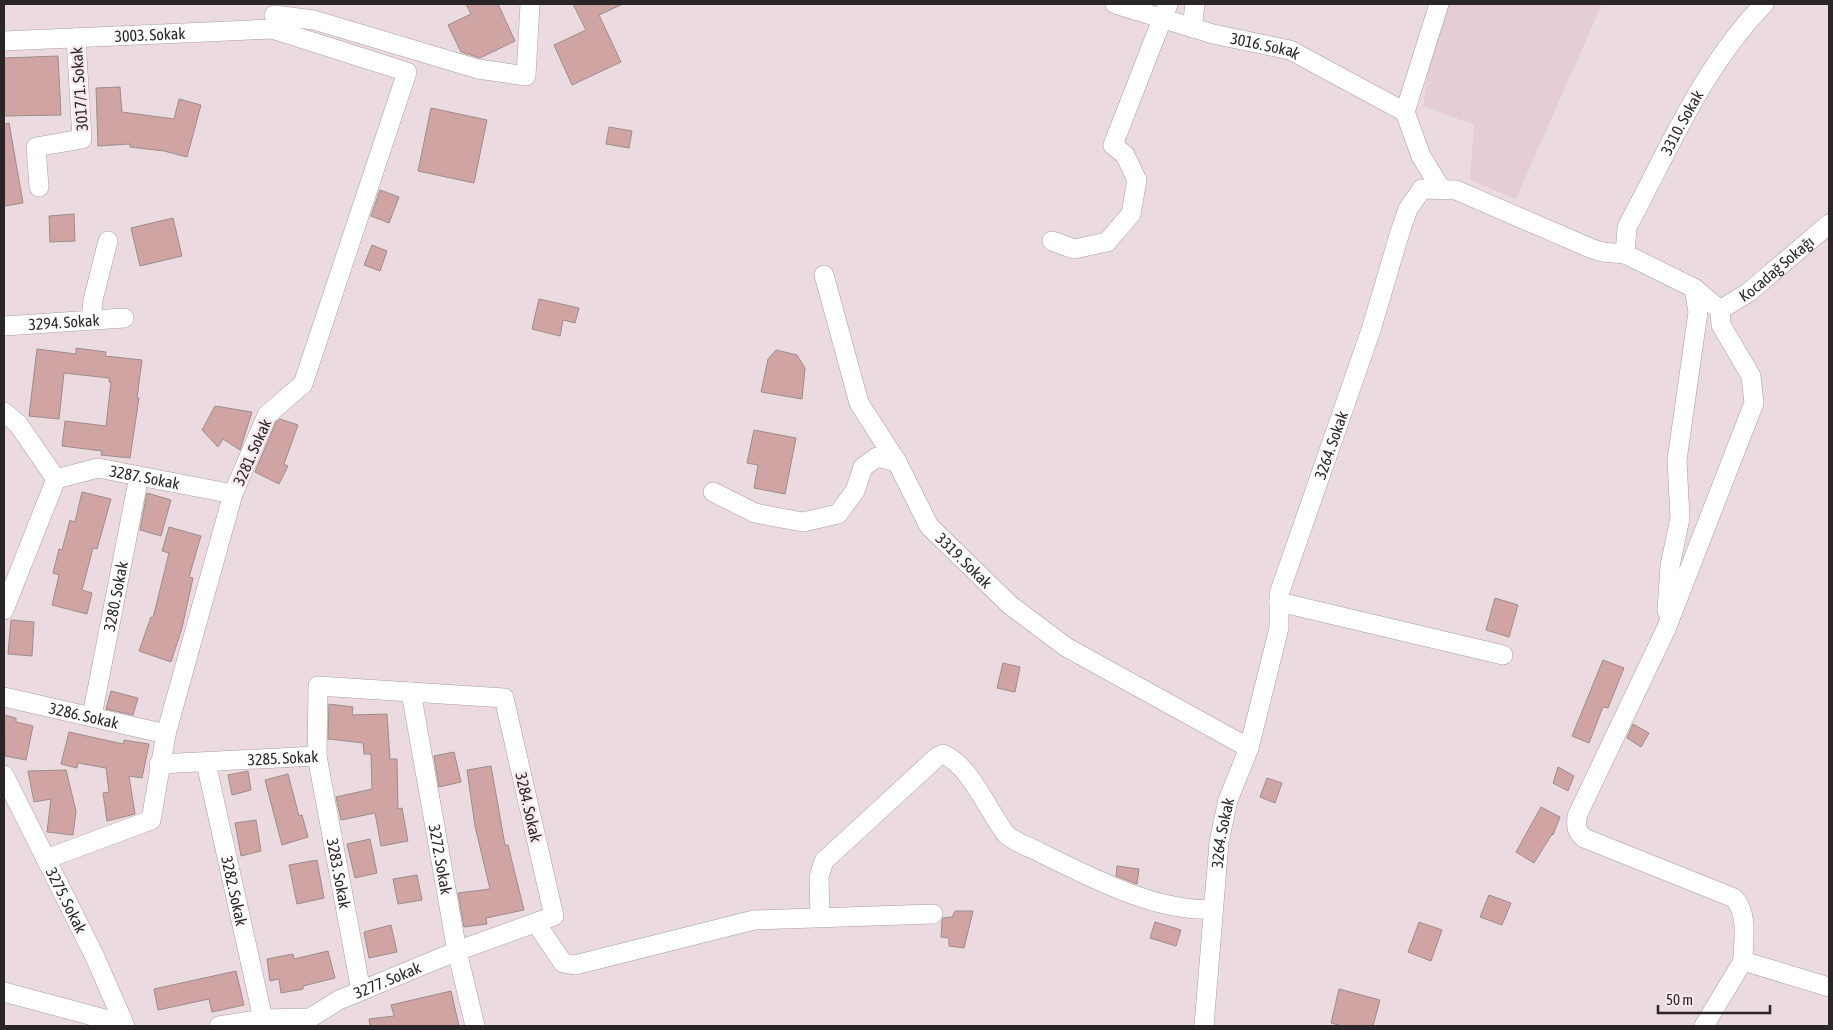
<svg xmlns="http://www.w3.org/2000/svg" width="1833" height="1030" font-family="'Asap Condensed',sans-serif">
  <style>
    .built { fill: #e4cdd5 }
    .building { fill: #d0a4a2; stroke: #9c8d8c }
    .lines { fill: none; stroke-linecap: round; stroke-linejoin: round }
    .minor-casing { stroke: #ab9ca1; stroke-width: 20 }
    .minor { stroke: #fff; stroke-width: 19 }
    .labels { text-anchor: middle; stroke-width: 5; stroke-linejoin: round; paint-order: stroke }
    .street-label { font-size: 16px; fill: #2a2526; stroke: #f8e9ee }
  </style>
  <rect width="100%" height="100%" fill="#ebdbe1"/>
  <polygon class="built" points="1447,4 1602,4 1516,199 1470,180 1474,125 1423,106 1430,54"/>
  <g class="building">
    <polygon points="466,4 498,4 515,41 480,58 461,52 448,25 471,14"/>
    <polygon points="573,4 623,4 599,15 621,62 572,85 554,45 586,30"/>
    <polygon points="58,56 61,115 4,116 4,58"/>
    <polygon points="120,87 122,112 174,119 179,99 201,105 187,157 164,151 130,147 130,144 98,146 96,88"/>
    <polygon points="431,108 487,120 474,183 418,171"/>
    <polygon points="9,123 23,203 4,206 4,124"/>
    <polygon points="609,127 632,131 629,148 606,144"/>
    <polygon points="380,190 399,197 389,223 371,216"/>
    <polygon points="74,214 75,241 50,242 49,216"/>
    <polygon points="173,218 182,256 140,266 131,228"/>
    <polygon points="372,245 387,251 380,271 364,265"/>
    <polygon points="539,299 579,308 575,323 563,320 560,336 532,329"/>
    <polygon points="76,348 106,352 105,356 142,360 137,398 139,398 130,458 101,455 102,451 62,446 65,421 106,426 111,382 109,382 109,378 64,373 59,419 29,416 37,349 76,354"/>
    <polygon points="776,350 797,355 805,368 802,399 761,392 768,359"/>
    <polygon points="215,406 252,412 240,450 223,439 218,447 202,430"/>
    <polygon points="280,419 298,425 284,464 288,466 279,484 255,472 276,422"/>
    <polygon points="754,430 796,438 785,494 754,488 758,465 747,463"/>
    <polygon points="82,492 111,499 97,549 93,548 82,590 92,593 87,614 52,605 59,575 53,573 59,549 62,550 70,520 75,522"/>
    <polygon points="147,493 171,500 161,536 140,530"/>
    <polygon points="169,527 201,536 189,577 193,578 182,628 171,662 139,651 151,617 153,618 169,553 162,551"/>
    <polygon points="1495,598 1518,605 1509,637 1486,630"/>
    <polygon points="11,620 34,622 32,656 8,654"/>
    <polygon points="1603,660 1624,668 1608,708 1603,707 1589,743 1572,736"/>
    <polygon points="1003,663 1020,667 1015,692 997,688"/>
    <polygon points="111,691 138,698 133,715 106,709"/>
    <polygon points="329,704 353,707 352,715 387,714 390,759 397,759 398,809 402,808 408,841 381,846 375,813 341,820 336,797 372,789 371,754 364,754 363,743 328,739"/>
    <polygon points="4,715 16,718 16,722 33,726 26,760 5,756"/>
    <polygon points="1633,724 1649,733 1641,747 1627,738"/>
    <polygon points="69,732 123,744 124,740 149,744 142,778 129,776 135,814 107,821 103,793 109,792 106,768 78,763 77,768 61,764"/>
    <polygon points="454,752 461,782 439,787 434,756"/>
    <polygon points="491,766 505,845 508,845 524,910 486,918 487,924 464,927 458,893 490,889 475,826 467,770"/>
    <polygon points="1558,767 1574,776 1568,791 1553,783"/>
    <polygon points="66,770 76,811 73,835 47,832 51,799 34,802 28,771"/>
    <polygon points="248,771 251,790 232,795 228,775"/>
    <polygon points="288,774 299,816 302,815 308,837 282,845 265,780"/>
    <polygon points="1267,778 1282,783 1275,803 1260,797"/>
    <polygon points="1541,807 1560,817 1553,835 1552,834 1534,863 1516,852"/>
    <polygon points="256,820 261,851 241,856 235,823"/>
    <polygon points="370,839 377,873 355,878 347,844"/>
    <polygon points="317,860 324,898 297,904 289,865"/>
    <polygon points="1117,866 1139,869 1137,884 1116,876"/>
    <polygon points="417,875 422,900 398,904 393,879"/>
    <polygon points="1489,895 1511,903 1502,925 1480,917"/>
    <polygon points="955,911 973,911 964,948 949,946 949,938 941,937 942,921 943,918 952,917"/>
    <polygon points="1155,922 1181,930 1176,946 1150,938"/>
    <polygon points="1419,922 1442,930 1431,961 1408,952"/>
    <polygon points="391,925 397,952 369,958 364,932"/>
    <polygon points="328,951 335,978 303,986 303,989 281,993 279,979 270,981 267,959 293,954 294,959"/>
    <polygon points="236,971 244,1005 212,1012 209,999 158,1010 154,989"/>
    <polygon points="1339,989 1380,1000 1373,1026 1342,1026 1331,1023"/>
    <polygon points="451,991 459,1026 370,1026 369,1019 394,1016 391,1005"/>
  </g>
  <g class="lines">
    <defs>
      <g id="minor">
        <path id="s1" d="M1115 4 1213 34 1290 50 1405 112"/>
        <polyline points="1439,4 1405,112 1421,156 1441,189"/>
        <polyline points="274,15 314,20 478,69 526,76 530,4"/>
        <polyline points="1192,28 1195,4"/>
        <path id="s2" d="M4 41 272 29 407 72 303 384 267 415 233 494 166 734 151 820 46 859"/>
        <polyline points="39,187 36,147 82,139 76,38"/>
        <polyline points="1052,241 1074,249 1107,242 1131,214 1137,180 1125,155 1113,145 1168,4"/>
        <path id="s3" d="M1625 254 1627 227C1668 151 1703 66 1764 4"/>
        <polyline points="824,275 859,403 897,462"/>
        <path d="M1720 310 1721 325 1751 376 1754 403 1666 629 1577 816C1576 826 1576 831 1584 838L1734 898C1749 915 1743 940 1743 961"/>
        <path id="s4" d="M1720 310 1749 292 1829 224"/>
        <polyline points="91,320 93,300 108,241"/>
        <path id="s5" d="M4 326 124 318"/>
        <polyline points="4,412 18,424 56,479"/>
        <path id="s6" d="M56 479 98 468 233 494"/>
        <path id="s7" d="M713 492 755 513 775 517 803 522 838 514 855 491 863 467 877 457 897 462 929 526 1010 605 1066 647 1249 748"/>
        <polyline points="1279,602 1503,655"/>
        <polyline points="4,610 56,479"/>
        <polyline points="1667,611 1670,566 1680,518 1677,460 1698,312 1694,288"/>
        <path id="s8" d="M411 692 457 951 475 1026"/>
        <path id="s9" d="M4 697 166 734"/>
        <path id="s10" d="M92 716 139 476"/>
        <path id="s11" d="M206 763 263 1019"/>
        <path id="s12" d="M159 764 317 756"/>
        <path id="s13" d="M4 775 95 957 125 1026"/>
        <path d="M820 917 819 877 824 861 937 757 943 754C970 765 988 811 1006 834 1013 842 1030 847 1039 852 1090 877 1157 913 1214 909"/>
        <polyline points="536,923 563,963 575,965 754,920 933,914"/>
        <polyline points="1743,961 1829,987"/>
        <polyline points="4,992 108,1020 115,1026"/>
        <path id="s14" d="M219 1026 263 1019 310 1018 339 1000 457 951 554 916 504 698 318 686 317 756 361 991"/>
        <path id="s15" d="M1204 1026 1219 842 1228 800 1249 748 1279 628V594L1371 330 1400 232 1408 209 1422 189 1456 190 1590 248 1602 252 1625 254 1694 288 1720 310"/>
        <polyline points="1704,1026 1743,961"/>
      </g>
    </defs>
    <use href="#minor" class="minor-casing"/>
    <use href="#minor" class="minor"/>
  </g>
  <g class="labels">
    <g class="street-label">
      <text dy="6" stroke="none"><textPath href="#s2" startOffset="146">3003. Sokak</textPath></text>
      <text dy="6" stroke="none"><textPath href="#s1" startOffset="156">3016. Sokak</textPath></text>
      <text transform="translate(79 89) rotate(-94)" y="6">3017/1. Sokak</text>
      <text dy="6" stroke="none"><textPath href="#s3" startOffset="145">3310. Sokak</textPath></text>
      <text dy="6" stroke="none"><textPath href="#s4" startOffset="70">Kocadağ Sokağı</textPath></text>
      <text dy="6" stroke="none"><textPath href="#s5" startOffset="60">3294. Sokak</textPath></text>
      <text dy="6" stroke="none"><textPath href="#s15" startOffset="599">3264. Sokak</textPath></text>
      <text transform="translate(252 452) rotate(-66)" y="6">3281. Sokak</text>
      <text dy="6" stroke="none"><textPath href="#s6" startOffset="91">3287. Sokak</textPath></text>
      <text dy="6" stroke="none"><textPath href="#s7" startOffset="344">3319. Sokak</textPath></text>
      <text dy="6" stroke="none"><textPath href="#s10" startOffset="122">3280. Sokak</textPath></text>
      <text dy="6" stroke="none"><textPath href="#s9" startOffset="82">3286. Sokak</textPath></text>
      <text dy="6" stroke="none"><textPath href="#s12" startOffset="124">3285. Sokak</textPath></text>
      <text transform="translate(529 807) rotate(77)" y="6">3284. Sokak</text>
      <text dy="6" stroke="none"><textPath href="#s15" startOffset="194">3264. Sokak</textPath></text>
      <text dy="6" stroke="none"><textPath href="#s8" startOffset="170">3272. Sokak</textPath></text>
      <text dy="6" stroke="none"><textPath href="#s14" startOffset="956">3283. Sokak</textPath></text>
      <text dy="6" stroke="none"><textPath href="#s11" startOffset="131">3282. Sokak</textPath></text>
      <text dy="6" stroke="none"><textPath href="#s13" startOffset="140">3275. Sokak</textPath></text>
      <text dy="6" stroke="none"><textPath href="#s14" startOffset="178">3277. Sokak</textPath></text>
    </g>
  </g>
  <rect width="1833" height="1030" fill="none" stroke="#2a2526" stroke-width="10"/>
  <path d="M1658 1005v8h112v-8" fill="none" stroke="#2a2526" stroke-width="2.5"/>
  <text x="1666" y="1005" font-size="15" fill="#2a2526" stroke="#f8e9ee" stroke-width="4" paint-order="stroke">50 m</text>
</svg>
